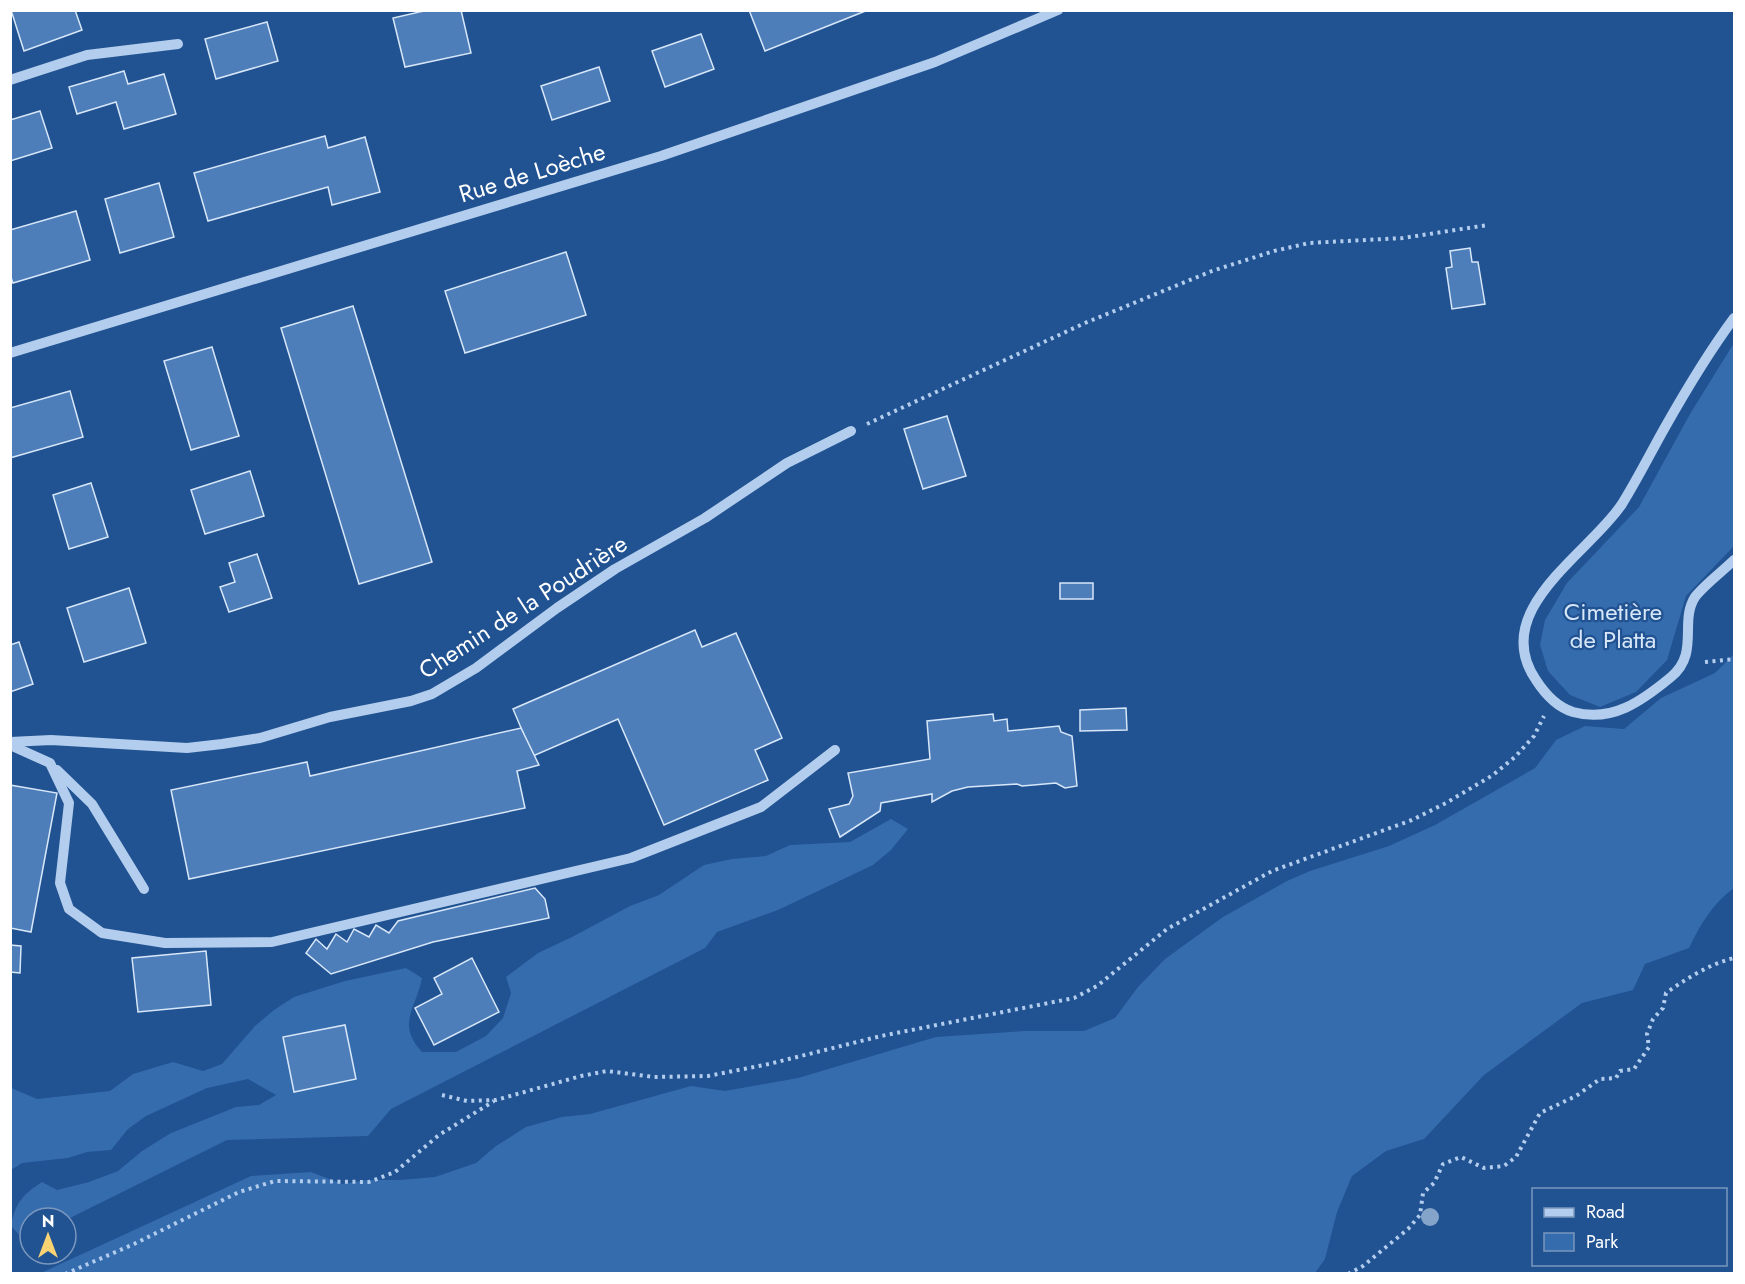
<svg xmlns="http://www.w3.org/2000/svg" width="1745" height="1284" font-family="Jost,sans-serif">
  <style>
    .green { fill: #356cae }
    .building { fill: #4e7eb9; stroke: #d7e7f9; stroke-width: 1.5 }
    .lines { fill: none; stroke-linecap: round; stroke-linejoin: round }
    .path { stroke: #b2cded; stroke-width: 4; stroke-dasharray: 3 4.5; stroke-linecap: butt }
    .minor { stroke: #b2cded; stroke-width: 10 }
    .tree { fill: #85a4ca }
    .labels { text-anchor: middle; stroke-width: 4.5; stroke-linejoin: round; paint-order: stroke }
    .street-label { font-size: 24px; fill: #fff; stroke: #215291 }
    .park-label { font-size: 24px; fill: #d7e7f9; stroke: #215291 }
  </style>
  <rect width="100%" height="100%" fill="#215291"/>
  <g class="green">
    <polygon points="1734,343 1734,546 1686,596 1667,660 1636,692 1600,707 1570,695 1548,671 1540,645 1545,620 1567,583 1639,507 1690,414"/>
    <path d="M1734 654V888C1713 903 1700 925 1689 948L1645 964 1633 990 1582 1003 1484 1075 1424 1139 1386 1151 1352 1176 1337 1212 1325 1259 1315 1273H41L251 1176 311 1172 342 1184 367 1180H400L435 1177 476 1163 496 1146 526 1127 562 1117 590 1114 691 1086 725 1091 798 1078 936 1037 1024 1031H1084L1115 1018 1138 987 1165 959 1223 917 1287 881 1310 871 1389 846 1435 825 1535 768 1556 740 1585 726 1624 729 1661 698 1715 673Z"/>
    <path d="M891 819 908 829 891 850 873 865 778 910 717 932 705 948 391 1109 368 1136 227 1140 66 1220V1218H30V1238L25 1241 11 1226C15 1203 23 1194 42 1182L57 1190 89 1182 118 1171 142 1151 171 1133 236 1107 259 1105 276 1095 248 1079 207 1088 146 1116 128 1129 111 1150 87 1152 68 1158 22 1163 11 1170V1088L37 1099 110 1091 133 1074 173 1062 203 1071 222 1064 255 1026 274 1010 294 997 345 981 406 968 422 978C416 1009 396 1024 422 1052H456L486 1036 503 1018 511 993 506 977 538 953 572 937 630 906 659 895 704 865 732 859 766 856 790 845 850 842Z"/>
  </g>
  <g class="building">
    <polygon points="11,10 75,10 82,30 24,51"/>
    <polygon points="428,10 461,10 471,53 405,67 393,18"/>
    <polygon points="749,10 868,10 765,51"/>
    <polygon points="267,22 278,61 216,79 205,39"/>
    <polygon points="701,34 714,69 665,87 652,51"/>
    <polygon points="599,67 610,101 552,120 541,86"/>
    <polygon points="124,71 128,84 164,74 176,114 124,129 116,102 77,114 69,87"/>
    <polygon points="40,111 52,148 10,161 10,120"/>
    <polygon points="325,136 328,148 365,137 380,192 332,205 328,187 208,221 194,173"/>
    <polygon points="159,183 174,237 120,253 105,199"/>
    <polygon points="76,211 90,260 13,283 10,275 10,230"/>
    <polygon points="1470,248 1472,262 1478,262 1485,304 1452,309 1446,268 1452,267 1450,251"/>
    <polygon points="566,252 586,315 465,353 445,291"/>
    <polygon points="353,306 432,562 359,584 281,328"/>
    <polygon points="212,347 239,436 191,450 164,361"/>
    <polygon points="70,391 83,437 10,458 10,408"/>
    <polygon points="947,416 966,476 923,489 904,429"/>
    <polygon points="250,471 264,516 205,534 191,490"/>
    <polygon points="91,483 108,537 69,549 53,495"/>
    <polygon points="257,554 272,598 229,612 220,587 235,582 229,563"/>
    <rect x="1060" y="583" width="33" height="16"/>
    <polygon points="129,588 146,643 84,662 67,608"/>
    <polygon points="695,630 702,647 736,633 782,738 755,750 768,780 664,825 618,719 533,756 513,709"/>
    <polygon points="19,642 33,684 10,692 10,645"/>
    <polygon points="1126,708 1127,730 1080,731 1080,710"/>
    <polygon points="993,714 994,721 1007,719 1008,731 1059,726 1061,732 1072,736 1077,786 1065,788 1056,783 1022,786 1017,784 968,787 952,791 932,802 932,794 881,803 880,811 840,837 829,809 849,804 853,796 848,773 930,759 927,721"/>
    <polygon points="521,728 539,765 517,771 525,808 189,879 171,790 307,762 310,776"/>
    <polygon points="10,785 57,793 31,932 10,928"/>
    <polygon points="535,888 545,899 549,918 433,942 331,974 306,953 316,939 327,949 336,934 347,942 354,929 369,937 376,925 389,933 398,921"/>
    <polygon points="10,945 21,946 20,973 10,972"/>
    <polygon points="206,951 211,1005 138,1012 132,958"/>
    <polygon points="472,958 499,1012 434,1045 415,1008 442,994 434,978"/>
    <polygon points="345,1025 356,1079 294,1092 283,1037"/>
  </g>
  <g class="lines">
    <g class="path">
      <polyline points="867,424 1085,323 1212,271 1274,251 1309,243 1403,238 1488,225"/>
      <polyline points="1705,662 1734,659"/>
      <polyline points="442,1095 467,1101 496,1100 581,1076 607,1071 654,1077 708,1076 769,1064 881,1036 1074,998 1097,986 1167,929 1272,871 1412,820 1446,803 1493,775 1515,757 1534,736 1544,716"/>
      <polyline points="65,1274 134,1244 239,1192 275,1181 369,1182 395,1172 439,1135 494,1101"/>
      <path d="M1348 1274 1363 1266 1408 1229 1420 1215 1423 1193 1434 1183 1443 1164 1461 1157 1484 1168 1504 1166 1516 1157 1540 1113 1576 1096 1600 1079 1616 1078 1620 1071 1634 1069 1649 1047 1647 1034 1653 1019 1663 1008 1666 993C1687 978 1710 964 1734 958"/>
    </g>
    <g class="minor">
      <polyline points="10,80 87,55 178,44"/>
      <path d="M1734 318C1708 353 1686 390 1664 429 1650 454 1637 480 1622 504 1590 553 1488 610 1536 680 1545 694 1557 707 1573 712 1612 723 1642 701 1671 677 1700 653 1679 622 1695 597 1703 586 1724 570 1734 560"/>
      <polyline points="10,353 661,156 935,62 1058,10"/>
      <polyline points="10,742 51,740 187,748 222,744 260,738 330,717 411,701 432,694 476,668 557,608 615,569 705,518 787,463 851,431"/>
      <polyline points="10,745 50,763 69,803 60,883 69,909 102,933 165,943 272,942 631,858 761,807 835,750"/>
      <polyline points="57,770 92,804 144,889"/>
    </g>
  </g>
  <circle class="tree" cx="1430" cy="1217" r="9"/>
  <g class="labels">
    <g class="street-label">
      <text transform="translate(532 173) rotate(-17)" y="8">Rue de Loèche</text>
      <text transform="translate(523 607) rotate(-33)" y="8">Chemin de la Poudrière</text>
    </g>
    <g class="park-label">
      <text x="1613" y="620">Cimetière<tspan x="1613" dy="28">de Platta</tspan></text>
    </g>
  </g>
  <rect width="1745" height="1284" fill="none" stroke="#ffffff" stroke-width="24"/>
  <rect x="1532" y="1188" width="195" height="78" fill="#215291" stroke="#7a97bd" stroke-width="1.5"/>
  <rect x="1544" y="1208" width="30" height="9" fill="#b2cded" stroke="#7a97bd" stroke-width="1.5"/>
  <text x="1586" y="1218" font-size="18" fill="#ffffff">Road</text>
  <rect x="1544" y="1233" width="30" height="18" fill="#356cae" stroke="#7a97bd" stroke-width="1.5"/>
  <text x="1586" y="1248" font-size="18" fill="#ffffff">Park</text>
  <g transform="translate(48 1236)"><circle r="28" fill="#215291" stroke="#7a97bd" stroke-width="1.5"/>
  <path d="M0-4.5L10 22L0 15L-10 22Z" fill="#f9d274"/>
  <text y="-9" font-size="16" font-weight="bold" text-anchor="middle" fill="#ffffff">N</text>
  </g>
</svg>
